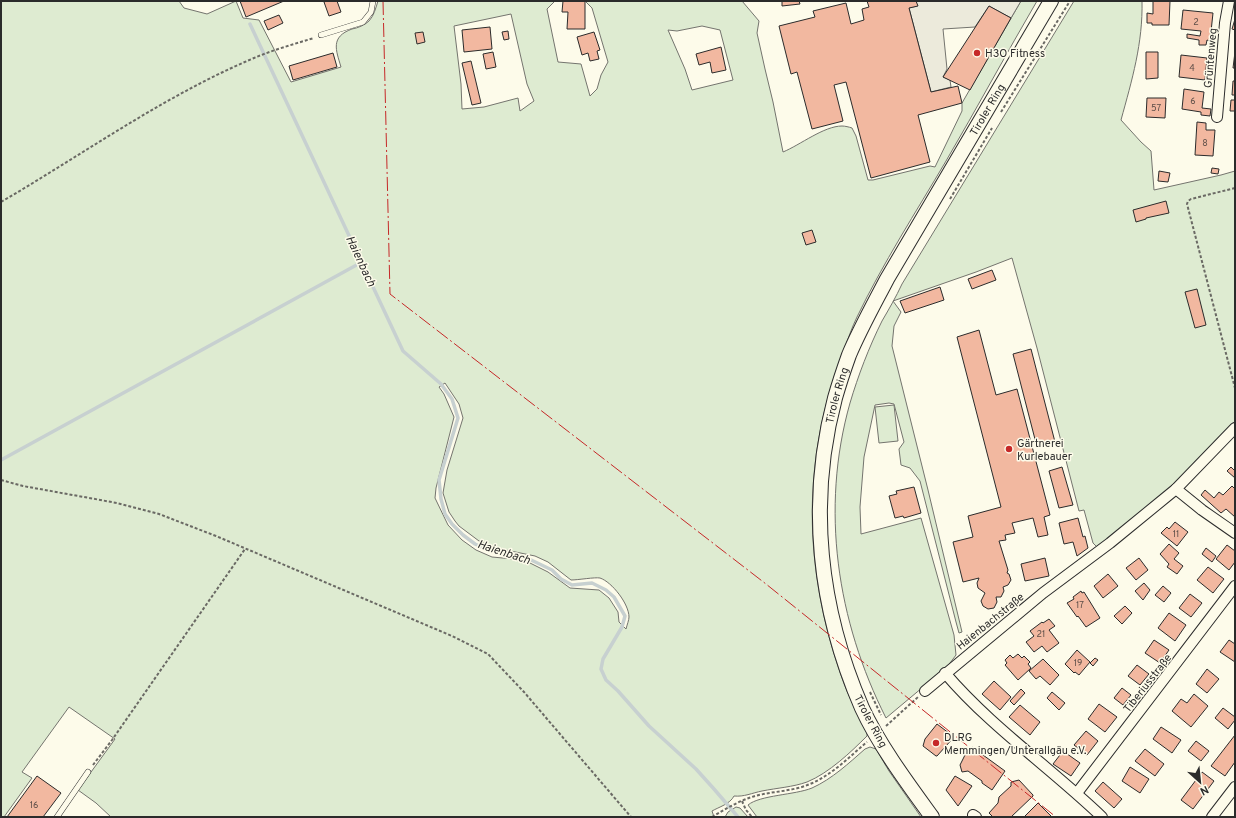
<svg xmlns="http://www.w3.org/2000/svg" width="1236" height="818" font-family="Overpass,sans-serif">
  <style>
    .green { fill: #deebd1; stroke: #74746e; fill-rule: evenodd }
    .parking { fill: #eceadb; stroke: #74746e }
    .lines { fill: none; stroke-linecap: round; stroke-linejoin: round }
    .stream { stroke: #c7d0d0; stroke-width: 3.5 }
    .building { fill: #f2b8a0; stroke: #2b2b2b }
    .service-casing { stroke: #2b2b2b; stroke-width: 6 }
    .minor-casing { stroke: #2b2b2b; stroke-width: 12 }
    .secondary-casing { stroke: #2b2b2b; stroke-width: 16 }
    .path { stroke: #6a6964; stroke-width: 2; stroke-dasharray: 3 2; stroke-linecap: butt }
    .service { stroke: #fdfbea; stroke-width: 5 }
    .minor { stroke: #fdfbea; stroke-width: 10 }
    .secondary { stroke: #fdfbea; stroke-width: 14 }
    .power { stroke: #c62828; stroke-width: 1; stroke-dasharray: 14 3 2 3; stroke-linecap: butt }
    .poi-dot { fill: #c62828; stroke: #fdfbea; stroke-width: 1.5 }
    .labels { text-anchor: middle; stroke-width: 3; stroke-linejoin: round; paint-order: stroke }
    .number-label { font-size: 9px; fill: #5d4e48 }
    .poi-label { font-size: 11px; fill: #2b2b2b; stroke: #fdfbea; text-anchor: start }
    .street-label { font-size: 11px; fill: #2b2b2b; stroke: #fdfbea }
    .water-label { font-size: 12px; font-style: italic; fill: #2b2b2b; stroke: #fdfbea }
  </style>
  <rect width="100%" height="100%" fill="#fdfbea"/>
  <g class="green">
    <path d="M1 1H179L184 8 207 14 236 1 243 18 259 20 291 82 341 67C336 50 330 37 352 29 358 28 365 25 369 21 374 16 376 7 378 1H555L547 9 558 62 581 64 590 96 597 89 601 75 608 62 592 8 585 1H742L759 21 757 33 765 69 773 102 783 152C800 145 824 126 842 126 845 126 849 127 852 128L856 136 868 180H873L930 166 935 167 962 111V103L1021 1H1037C1006 54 977 108 946 161 916 212 883 263 857 317 852 327 848 339 844 350 801 458 803 569 842 678 848 696 858 714 867 732V736C851 752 829 773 807 782 793 787 777 788 762 791 752 793 744 797 734 796 730 804 719 807 712 811L714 817H111L96 803 78 790 115 739 69 707 22 772 32 778 4 817H1ZM511 14 527 84 534 101 520 111 518 98 484 107 462 109 461 84 454 26ZM702 26 720 30 733 80 692 90 685 69 668 30 677 31ZM445 383 459 404 463 418 447 470 443 493 449 512 455 521 459 526 479 541 496 548 535 556 548 562 571 580C578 580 595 577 600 578 612 582 629 604 629 617 629 620 627 625 626 629L619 622 618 612 609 598 599 590 570 588 548 572 530 563 513 559 492 557 476 550 462 540 448 525 435 498 436 488 454 417 444 394 439 387Z"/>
    <path d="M1074 1H1142C1143 43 1132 80 1121 120L1141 142 1151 151 1154 190 1221 175 1235 171V421L1176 482 1154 503 1097 547 1093 543 1084 510 1079 511 1037 348 1012 258 976 272 893 301 901 312 894 326 892 346 928 490 962 632 959 633 956 622 920 481 910 468 901 465 899 449 904 442 894 404 889 403 875 405 864 457 860 507 861 534 921 518 954 635 956 655 947 667 886 718C837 621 820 509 850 403 858 376 869 347 882 321 889 309 896 297 902 284Z"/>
    <polygon points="894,405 898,441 879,443 875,407"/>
    <path d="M870 747 876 749 889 771 921 817H757L748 805C760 795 795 795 812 788 832 779 849 763 865 749Z"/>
    <polygon points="736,807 740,808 748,817 725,817 728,812"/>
  </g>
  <polygon class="parking" points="916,1 1021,1 1011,18 989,6 975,27 943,29 947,69 943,77 950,80 951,87 931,92 909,8 917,6"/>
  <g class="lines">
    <g class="stream">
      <polyline points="250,24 403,351 441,384 452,399 458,418 439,480 441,499 445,514 452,524 463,535 475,544 486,549 502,553 512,554 529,559 552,570 561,579 572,585 592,583 606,590 614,597 625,616 622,627 603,659 601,669 606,680 618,691 649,726 696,769 714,789 738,817"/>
      <polyline points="1,460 362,262"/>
    </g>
  </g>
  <g class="building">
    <polygon points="240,1 284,1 246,17"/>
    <polygon points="327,1 337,1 341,12 329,16 324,2"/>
    <polygon points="563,1 585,1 585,29 567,29 568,12 562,12"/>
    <polygon points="782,1 800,1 799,1 800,4 782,6"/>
    <polygon points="867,1 916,1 918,6 909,8 931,92 958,86 962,103 918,115 930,162 871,178 846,82 834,85 843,121 812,129 797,72 791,74 779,26 815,17 813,11 846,3 851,24 864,20 862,9 869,7"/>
    <polygon points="1153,1 1170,1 1169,25 1152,25 1152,23 1147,23 1147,13 1153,14"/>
    <polygon points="989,6 1011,18 970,90 943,77"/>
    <polygon points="1183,10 1213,13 1210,41 1207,40 1206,45 1199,45 1199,40 1187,38 1187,34 1200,36 1201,31 1181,29"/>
    <polygon points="279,15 283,23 268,30 264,21"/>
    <polygon points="1235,19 1235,30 1232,29"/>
    <polygon points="490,27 492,49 464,52 462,30"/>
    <polygon points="508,31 509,39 504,40 502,32"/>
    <polygon points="423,32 425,42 417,44 415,33"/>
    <polygon points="594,32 600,50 597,51 599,59 590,61 588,53 582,55 577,37"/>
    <polygon points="721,47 726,70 712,73 710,62 699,65 696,54"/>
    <polygon points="493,52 496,67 486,69 483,54"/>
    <polygon points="1146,52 1158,52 1158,78 1146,79"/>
    <polygon points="1235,52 1235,68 1233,68"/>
    <polygon points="333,53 337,67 293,80 289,66"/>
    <polygon points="1181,55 1207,58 1205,80 1179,77"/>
    <polygon points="471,61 481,103 472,105 462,63"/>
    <polygon points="1233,81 1235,81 1235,95 1232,95"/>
    <polygon points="1184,89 1204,92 1202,108 1211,109 1210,116 1201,115 1201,112 1182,109"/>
    <polygon points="1147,98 1166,98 1165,118 1146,117"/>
    <polygon points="1231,100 1235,100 1235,111 1230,111"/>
    <polygon points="1197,122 1206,123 1206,130 1215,130 1213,156 1195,155"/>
    <polygon points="1212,168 1219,169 1218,174 1211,173"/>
    <polygon points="1159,171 1170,173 1168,182 1158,181"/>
    <polygon points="1166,201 1169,213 1146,218 1146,219 1136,222 1133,210"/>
    <polygon points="812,230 816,242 806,245 802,233"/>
    <polygon points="992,270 996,280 972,289 968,279"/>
    <polygon points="940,287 944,300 905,313 900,301"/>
    <polygon points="1197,289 1206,325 1195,328 1185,292"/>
    <polygon points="979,330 996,395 1017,389 1050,515 1044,517 1048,535 1038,537 1033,518 1012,523 1015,533 1005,535 1006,540 999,541 1008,570 1007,573 1009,574 1011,580 1008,585 1003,587 1004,591 1001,597 996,597 997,602 994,608 988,609 983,606 981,601 985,593 978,588 977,583 979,578 963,582 953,542 973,537 968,516 1001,507 957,337"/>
    <polygon points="1031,349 1055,442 1037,447 1013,354"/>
    <polygon points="1062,467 1073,505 1059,508 1049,471"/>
    <polygon points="1231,467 1234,470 1235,468 1235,478 1227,471"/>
    <polygon points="1232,486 1235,489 1235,517 1226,509 1221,513 1201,495 1205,490 1214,498 1219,492 1223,495"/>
    <polygon points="914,487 921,513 904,518 903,516 895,518 889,496 897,494 896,491"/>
    <polygon points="1078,518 1083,537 1085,536 1088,548 1077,556 1073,542 1064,544 1059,523"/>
    <polygon points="1175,522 1188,532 1177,546 1161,533 1167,527 1169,529"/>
    <polygon points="1169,544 1179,553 1174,559 1183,566 1177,574 1167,567 1169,564 1160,554"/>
    <polygon points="1227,545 1235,551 1235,562 1229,570 1216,559"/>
    <polygon points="1206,548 1216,556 1212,562 1202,554"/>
    <polygon points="1045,558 1049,576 1025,581 1021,564"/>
    <polygon points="1139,558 1148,570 1136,580 1126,568"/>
    <polygon points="1208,567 1224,579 1213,593 1197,580"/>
    <polygon points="1108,574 1118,586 1103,598 1094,586"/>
    <polygon points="1144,583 1150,590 1143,600 1135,591"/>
    <polygon points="1163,586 1171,593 1164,602 1155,595"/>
    <polygon points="1081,591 1082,593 1084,592 1100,618 1086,627 1078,616 1077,617 1067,603 1074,599 1073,597"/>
    <polygon points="1190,594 1202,603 1191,617 1179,608"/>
    <polygon points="1125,606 1132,613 1122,624 1114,616"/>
    <polygon points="1169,613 1186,625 1175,641 1158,628"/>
    <polygon points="1049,619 1055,626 1049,630 1059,643 1047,652 1042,646 1034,652 1026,642 1034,636 1030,631 1042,622 1043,623"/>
    <polygon points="1154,640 1169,650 1160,663 1145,653"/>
    <polygon points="1229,640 1235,644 1235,662 1220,652"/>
    <polygon points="1077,650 1090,662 1079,675 1075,672 1074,673 1065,664"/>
    <polygon points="1018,654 1022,658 1024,656 1030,662 1028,664 1031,668 1018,680 1005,665 1007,663 1005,660 1010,655 1013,658"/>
    <polygon points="1095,658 1098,660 1093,666 1090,663"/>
    <polygon points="1043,659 1059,675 1050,685 1040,676 1036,679 1029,671"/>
    <polygon points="1137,665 1149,674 1140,685 1128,676"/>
    <polygon points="1207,669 1219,679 1207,693 1196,684"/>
    <polygon points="994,681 1011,697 1000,710 982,694"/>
    <polygon points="1122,688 1131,695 1123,705 1114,698"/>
    <polygon points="1021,689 1025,693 1014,705 1010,701"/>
    <polygon points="1052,692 1065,703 1059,710 1047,698"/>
    <polygon points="1194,694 1208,706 1191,727 1172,711 1181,699 1187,703"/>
    <polygon points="1099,704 1117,717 1105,732 1088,719"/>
    <polygon points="1020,705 1040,722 1030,735 1009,717"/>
    <polygon points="1223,708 1235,717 1235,720 1228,729 1215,718"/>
    <polygon points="937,724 954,737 937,756 936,756 923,746 925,739"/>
    <polygon points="1161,727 1181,740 1172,753 1153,739"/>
    <polygon points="1086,731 1098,741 1087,755 1074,745"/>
    <polygon points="1235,735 1235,762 1225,776 1211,766"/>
    <polygon points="1196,741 1209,751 1201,761 1188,751"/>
    <polygon points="972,747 1005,771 992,790 982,783 982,781 968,771 962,772 960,765 965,755"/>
    <polygon points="1145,749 1164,764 1155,776 1135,761"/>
    <polygon points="1063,751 1080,763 1071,776 1053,764"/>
    <polygon points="1130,767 1149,779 1140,793 1122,781"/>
    <polygon points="1202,772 1214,781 1193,809 1181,800"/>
    <polygon points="37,776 61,793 43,817 7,817"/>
    <polygon points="955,776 972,786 958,806 946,790"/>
    <polygon points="1019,780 1033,795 1033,796 1011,817 993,817 989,813 998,803 999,797 1011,786 1011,782"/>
    <polygon points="1103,782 1122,799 1114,808 1095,791"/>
    <polygon points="1038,803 1052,817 1024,817"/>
  </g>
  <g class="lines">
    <defs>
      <g id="service">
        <polyline points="321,35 363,22 371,12 373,1"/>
        <polyline points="57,817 88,772"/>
      </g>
      <g id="minor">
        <polyline points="1217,117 1225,23 1229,1"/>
        <polyline points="1176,489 1202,510 1235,533"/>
        <path d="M945 673C991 727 1051 768 1102 817"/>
        <polyline points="925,691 1043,593 1110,543 1176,489 1235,428"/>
        <polyline points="1077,793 1235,586"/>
        <polyline points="973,815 976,817"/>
        <polyline points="1212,817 1235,787"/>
      </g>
      <g id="secondary">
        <path id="s1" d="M932 817C908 784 879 745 862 708 819 609 807 503 835 398 839 384 844 369 849 355 860 329 874 304 887 279L1051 1"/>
      </g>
    </defs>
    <use href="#service" class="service-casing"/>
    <use href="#minor" class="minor-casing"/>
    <use href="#secondary" class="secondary-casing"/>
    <g class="path">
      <polyline points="1001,112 1070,1"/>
      <polyline points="1235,188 1191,199 1188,201 1187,204 1235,388"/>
      <polyline points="950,199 992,128"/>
      <path d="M1 202C85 153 164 96 254 58 273 50 294 44 314 38"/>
      <polyline points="1,480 23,486 117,503 159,514 216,536 452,636 488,654 524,692 631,817"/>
      <polyline points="870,692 881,715"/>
      <polyline points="886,726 918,697"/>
      <polyline points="93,765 112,740 245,549"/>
      <polyline points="742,801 746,810 752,817"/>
      <path d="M712 817C727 808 742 799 759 795 776 791 794 791 810 784 832 775 849 757 867 742"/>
    </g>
    <use href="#service" class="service"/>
    <use href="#minor" class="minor"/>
    <use href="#secondary" class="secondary"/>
    <polyline class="power" points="383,1 390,294 766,584 1056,817"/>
  </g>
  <g class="poi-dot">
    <circle cx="977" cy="53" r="4"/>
    <circle cx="1009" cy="449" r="4"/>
    <circle cx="936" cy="743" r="4"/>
  </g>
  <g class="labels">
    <g class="number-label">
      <text x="1196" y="25">2</text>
      <text x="1192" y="71">4</text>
      <text x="1193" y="104">6</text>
      <text x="1156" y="111">57</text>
      <text x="1205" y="146">8</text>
      <text x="1176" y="537">11</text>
      <text x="1080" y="608">17</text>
      <text x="1041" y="637">21</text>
      <text x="1078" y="666">19</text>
      <text x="34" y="808">16</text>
    </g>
    <g class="poi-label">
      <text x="985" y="57">H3O Fitness</text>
      <text x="1017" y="447">Gärtnerei<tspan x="1017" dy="13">Kurlebauer</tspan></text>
      <text x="944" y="741">DLRG<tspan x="944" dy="13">Memmingen/Unterallgäu e.V.</tspan></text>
    </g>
    <g class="street-label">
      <text transform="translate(1210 58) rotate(-85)" y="4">Grüntenweg</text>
      <text dy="4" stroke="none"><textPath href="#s1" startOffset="774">Tiroler Ring</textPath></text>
      <text dy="4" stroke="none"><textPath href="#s1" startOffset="450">Tiroler Ring</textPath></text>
      <text transform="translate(990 621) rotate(-39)" y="4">Haienbachstraße</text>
      <text transform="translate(1147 683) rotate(-52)" y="4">Tiberiusstraße</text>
      <text transform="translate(871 721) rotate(62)" y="4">Tiroler Ring</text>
    </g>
    <g class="water-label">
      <text transform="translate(361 261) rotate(65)" y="4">Haienbach</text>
      <text transform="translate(504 552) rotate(18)" y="4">Haienbach</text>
    </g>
  </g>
  <rect width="1236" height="818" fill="none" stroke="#2b2b2b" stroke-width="4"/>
  <g transform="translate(1200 782) rotate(153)" stroke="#fdfbea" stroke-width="3" paint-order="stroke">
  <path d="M0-3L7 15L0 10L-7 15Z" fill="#2b2b2b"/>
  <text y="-6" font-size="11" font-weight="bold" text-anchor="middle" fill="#2b2b2b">N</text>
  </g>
</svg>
